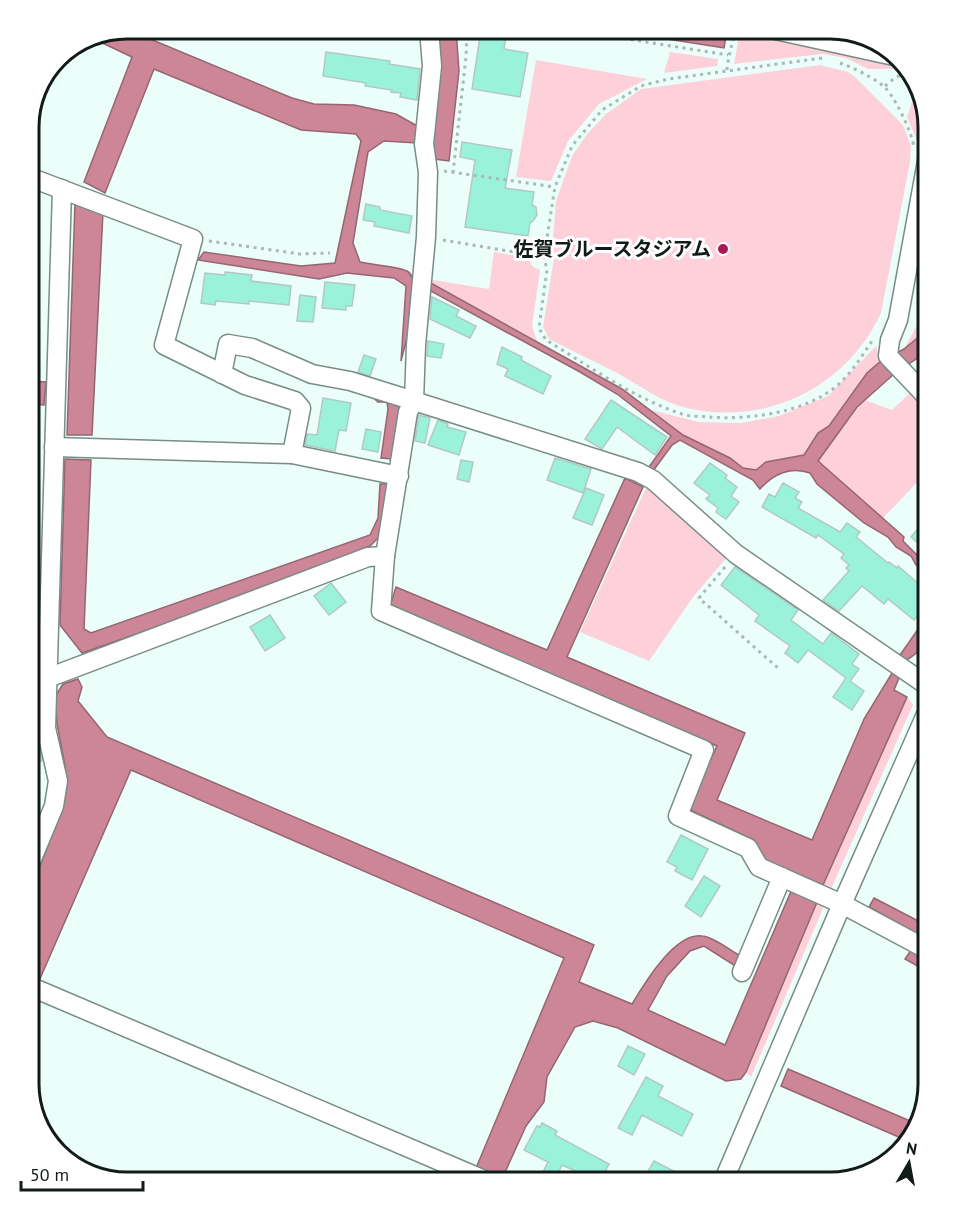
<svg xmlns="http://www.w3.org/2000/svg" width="957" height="1211" font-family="'PT Sans','Noto Sans JP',sans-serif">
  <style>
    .green { fill: #fdd0da }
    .water { fill: #cd8698; stroke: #956672; stroke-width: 1.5 }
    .building { fill: #9bf2db; stroke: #b2c9c3; stroke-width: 1.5 }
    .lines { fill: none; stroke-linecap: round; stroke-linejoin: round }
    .minor-casing { stroke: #778d86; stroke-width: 21 }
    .path { stroke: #a9b9b5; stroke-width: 3; stroke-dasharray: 3 4.5; stroke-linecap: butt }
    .minor { stroke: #fff; stroke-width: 18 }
    .poi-dot { fill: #a81854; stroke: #fff; stroke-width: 2 }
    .labels { text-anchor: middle; stroke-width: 6; stroke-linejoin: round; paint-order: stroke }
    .poi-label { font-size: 20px; font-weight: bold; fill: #121b19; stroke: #fff; text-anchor: end }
    .rim { fill: none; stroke: #121b19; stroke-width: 3 }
  </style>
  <rect width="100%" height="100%" fill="#ebfef9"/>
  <g class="green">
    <polygon points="740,31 902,63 908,69 868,69 846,58 822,54 734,64"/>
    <polygon points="670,52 718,59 717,66 664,73"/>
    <polygon points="536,60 647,79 599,104 568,141 551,181 516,177"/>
    <path d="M820 65 848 72 855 77 903 125 911 146 910 162 881 313C845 390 761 429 679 406 657 399 639 385 619 374 596 362 572 351 549 339L543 327 554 258 553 239 556 201 572 156 588 133 606 114 641 89Z"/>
    <polygon points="914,80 928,124 924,142 917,141 907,117 913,99 905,81"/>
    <polygon points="494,252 529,258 532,266 540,270 532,326 537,341 433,283 433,280 489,289"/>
    <polygon points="921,310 928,312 928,329 904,349 918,323"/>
    <polygon points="876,346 881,361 867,373 829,426 818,433 804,455 766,462 756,470 743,468 730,458 683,435 651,410 699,422 741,423 779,416 828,396"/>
    <polygon points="910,393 928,411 928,471 883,518 818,461 857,407 865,400 892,410"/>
    <polygon points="647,486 728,556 693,597 649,661 580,632"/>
    <polygon points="907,697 913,705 831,889 823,885"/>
    <polygon points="817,902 824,906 751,1077 746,1072"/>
  </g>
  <g class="water">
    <path d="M126 29 292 98 314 104 354 105 396 114 419 127 417 143 384 141 368 152 353 243 360 262C372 265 397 266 407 271 425 281 405 344 401 361L406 286 394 278 347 273 319 279 198 260 204 252 301 266 335 263 361 141 356 134 301 130 154 69 105 193 84 182 132 57 96 40Z"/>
    <polygon points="438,29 456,29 459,71 449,161 434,159 433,143"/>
    <polygon points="603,29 719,29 727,30 724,48"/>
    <polygon points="75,203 103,212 92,435 67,435"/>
    <path d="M429 282 622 389 683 435 730 458 743 468 756 470 766 462 804 455 818 433 829 426 867 373 881 361 904 349 928 329V351L894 374 857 407 818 461 904 537 903 541 923 561 928 563V571L916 565 911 556 896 547 888 537 864 523 817 484 810 473C791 466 773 474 760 489L753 480 680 440 672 445 653 471 649 467 671 436 617 394 580 372 427 289Z"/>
    <polygon points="29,381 46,382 44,405 29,404"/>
    <polygon points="370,395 395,399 400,407 392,459 381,458 388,409 387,402 378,402"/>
    <polygon points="65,459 91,460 84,629 91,633 370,535 378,518 380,484 389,484 380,536 370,546 231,601 82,653 60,625"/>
    <polygon points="625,478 643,487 567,657 745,733 717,800 812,840 864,719 892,673 899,678 894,690 907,697 823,885 764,860 754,840 688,809 717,746 390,606 396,587 547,650"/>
    <path d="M928 615C928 643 930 645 905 661L898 658Z"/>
    <path d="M78 679 82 687 78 701 107 737 594 945 579 982 632 1004C644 984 675 932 702 936 714 937 728 949 739 955L737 967 704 946 690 951 667 976 648 1010 725 1045 792 889 817 902 746 1072 741 1079 726 1081 618 1028 593 1021 575 1027 547 1077 544 1102 526 1126 502 1179 476 1168 564 958 131 770 39 981 29 976V894L60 815 65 794V766L57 724 55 697 63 684Z"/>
    <polygon points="29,698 39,706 38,727 29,728"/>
    <polygon points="874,898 928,926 928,940 869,907"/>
    <polygon points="911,950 928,960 928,972 905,959"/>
    <polygon points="788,1069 915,1123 923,1106 915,1133 908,1141 781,1086"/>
  </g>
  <g class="building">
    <polygon points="488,29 507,29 504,49 528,53 520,97 472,89 480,37 487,38"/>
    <polygon points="326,52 390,61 389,64 420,69 417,100 400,97 401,93 391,92 392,90 365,86 366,83 323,76"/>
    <polygon points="462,142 512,150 505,188 534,192 532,205 536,207 537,215 533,221 530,223 528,236 465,227 475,160 460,157"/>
    <polygon points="366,204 380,207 380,210 412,216 409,233 374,226 375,222 363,220"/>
    <polygon points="225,272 252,275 251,281 291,286 289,305 249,301 249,304 216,301 215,305 201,303 205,273 225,275"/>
    <polygon points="325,282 355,285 352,306 346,306 346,310 322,308"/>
    <polygon points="300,295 316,297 313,322 297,321"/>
    <polygon points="432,297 459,310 456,316 476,326 470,338 430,319"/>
    <polygon points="428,341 444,344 441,358 427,356"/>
    <polygon points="502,347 522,357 521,360 551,376 543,394 505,376 508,369 497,364"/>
    <polygon points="364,355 376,359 370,376 358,372"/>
    <polygon points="323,398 351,403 346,431 339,430 335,451 305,445 307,434 317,435"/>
    <polygon points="611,400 667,437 655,455 617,427 602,449 585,439"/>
    <polygon points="419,415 430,418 425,443 415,441"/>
    <polygon points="438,420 448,424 447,427 466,432 459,455 428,445"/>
    <polygon points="366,429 381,432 378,452 362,449"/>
    <polygon points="555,458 591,469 583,493 547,480"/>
    <polygon points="461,460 473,462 469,482 457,479"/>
    <polygon points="710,463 727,475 725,478 737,487 731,496 739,502 726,519 716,512 718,508 706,499 710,495 694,483"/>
    <polygon points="783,483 799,492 795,498 802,502 798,508 840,532 847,523 860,532 856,537 888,563 889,562 897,568 898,566 928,592 921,602 926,606 914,620 888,599 884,604 862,586 839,611 823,600 849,571 846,568 849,565 841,558 844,554 818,535 816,538 762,507 769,494 775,497"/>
    <polygon points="586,488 604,495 592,525 573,518"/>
    <polygon points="928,517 928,552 911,537"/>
    <polygon points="735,567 798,610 791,620 823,644 831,633 859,654 852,664 859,669 850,681 864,691 852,710 833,697 846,678 808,650 798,663 785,653 790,646 755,621 759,615 721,585"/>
    <polygon points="331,583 346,602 329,615 314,596"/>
    <polygon points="270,615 285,638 265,651 250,627"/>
    <polygon points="36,735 42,761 29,763 29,736"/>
    <polygon points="681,835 708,849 692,880 675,871 677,867 667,862"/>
    <polygon points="704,876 720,886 701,917 685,906"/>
    <polygon points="628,1046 645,1054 634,1075 618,1066"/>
    <polygon points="646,1077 663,1086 658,1096 693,1114 682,1136 642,1115 632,1135 618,1128"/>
    <polygon points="542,1123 557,1131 555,1135 609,1164 600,1182 562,1165 556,1178 543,1172 548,1162 524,1150 537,1126 540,1127"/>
    <polygon points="654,1161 695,1182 642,1182"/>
  </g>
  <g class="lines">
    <defs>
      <g id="minor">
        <polyline points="771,29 894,56"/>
        <polyline points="29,177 193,239 164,345 245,385 295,401 301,408 292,454 399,476"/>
        <polyline points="222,374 228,344 252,348 312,374 350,381 414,401 416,345 426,237 428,172 424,144 432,66 429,29"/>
        <polyline points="928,398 888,356 890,340 898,320 928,156"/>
        <polyline points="54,447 292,454"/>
        <polyline points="385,556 381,611 704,750 678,816 748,848 759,867 842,904 928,950"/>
        <polyline points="29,685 368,557 385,556 408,412 414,401 638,472 653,480 736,554 928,686"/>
        <polyline points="29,866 54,806 58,781 46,728 62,189"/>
        <polyline points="742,972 782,877"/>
        <polyline points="29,986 489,1182"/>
        <polyline points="723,1182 842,904 928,710"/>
      </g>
    </defs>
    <use href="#minor" class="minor-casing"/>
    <g class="path">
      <polyline points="564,29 728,55"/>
      <path d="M822 58 668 79 641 86 602 110 572 146 555 187 544 257 547 270 539 328 546 340C589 366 633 398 682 414 690 417 700 416 709 417 750 420 806 413 839 384 852 372 862 356 872 341"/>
      <path d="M840 63C854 68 870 76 882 85 893 92 913 134 914 148"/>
      <path d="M727 70C728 56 733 43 735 29"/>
      <path d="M885 86C893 79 901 72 913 75"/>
      <polyline points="444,171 555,187"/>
      <polyline points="453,173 466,57 467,29"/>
      <polyline points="443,240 544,257"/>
      <polyline points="209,241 300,254 330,253"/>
      <polyline points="725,567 699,598 779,669"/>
    </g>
    <use href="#minor" class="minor"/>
  </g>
  <circle class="poi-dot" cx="723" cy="249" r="6"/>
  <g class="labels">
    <g class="poi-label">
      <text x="711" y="256">佐賀ブルースタジアム</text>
    </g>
  </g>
  <path d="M0 0H957V1211H0ZM127 39H830A88 88 0 0 1 918 127V1084A88 88 0 0 1 830 1172H127A88 88 0 0 1 39 1084V127A88 88 0 0 1 127 39Z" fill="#fff" fill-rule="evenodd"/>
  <path class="rim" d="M127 39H830A88 88 0 0 1 918 127V1084A88 88 0 0 1 830 1172H127A88 88 0 0 1 39 1084V127A88 88 0 0 1 127 39Z"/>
  <g transform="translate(909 1163) rotate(10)" stroke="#ffffff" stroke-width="4.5" paint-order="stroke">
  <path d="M0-4.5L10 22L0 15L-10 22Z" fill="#121b19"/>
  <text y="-9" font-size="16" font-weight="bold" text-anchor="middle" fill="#121b19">N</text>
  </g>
  <path d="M21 1181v9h122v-9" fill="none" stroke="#121b19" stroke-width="3"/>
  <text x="30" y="1181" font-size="18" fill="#121b19" stroke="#ffffff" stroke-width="4.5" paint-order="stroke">50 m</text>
</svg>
